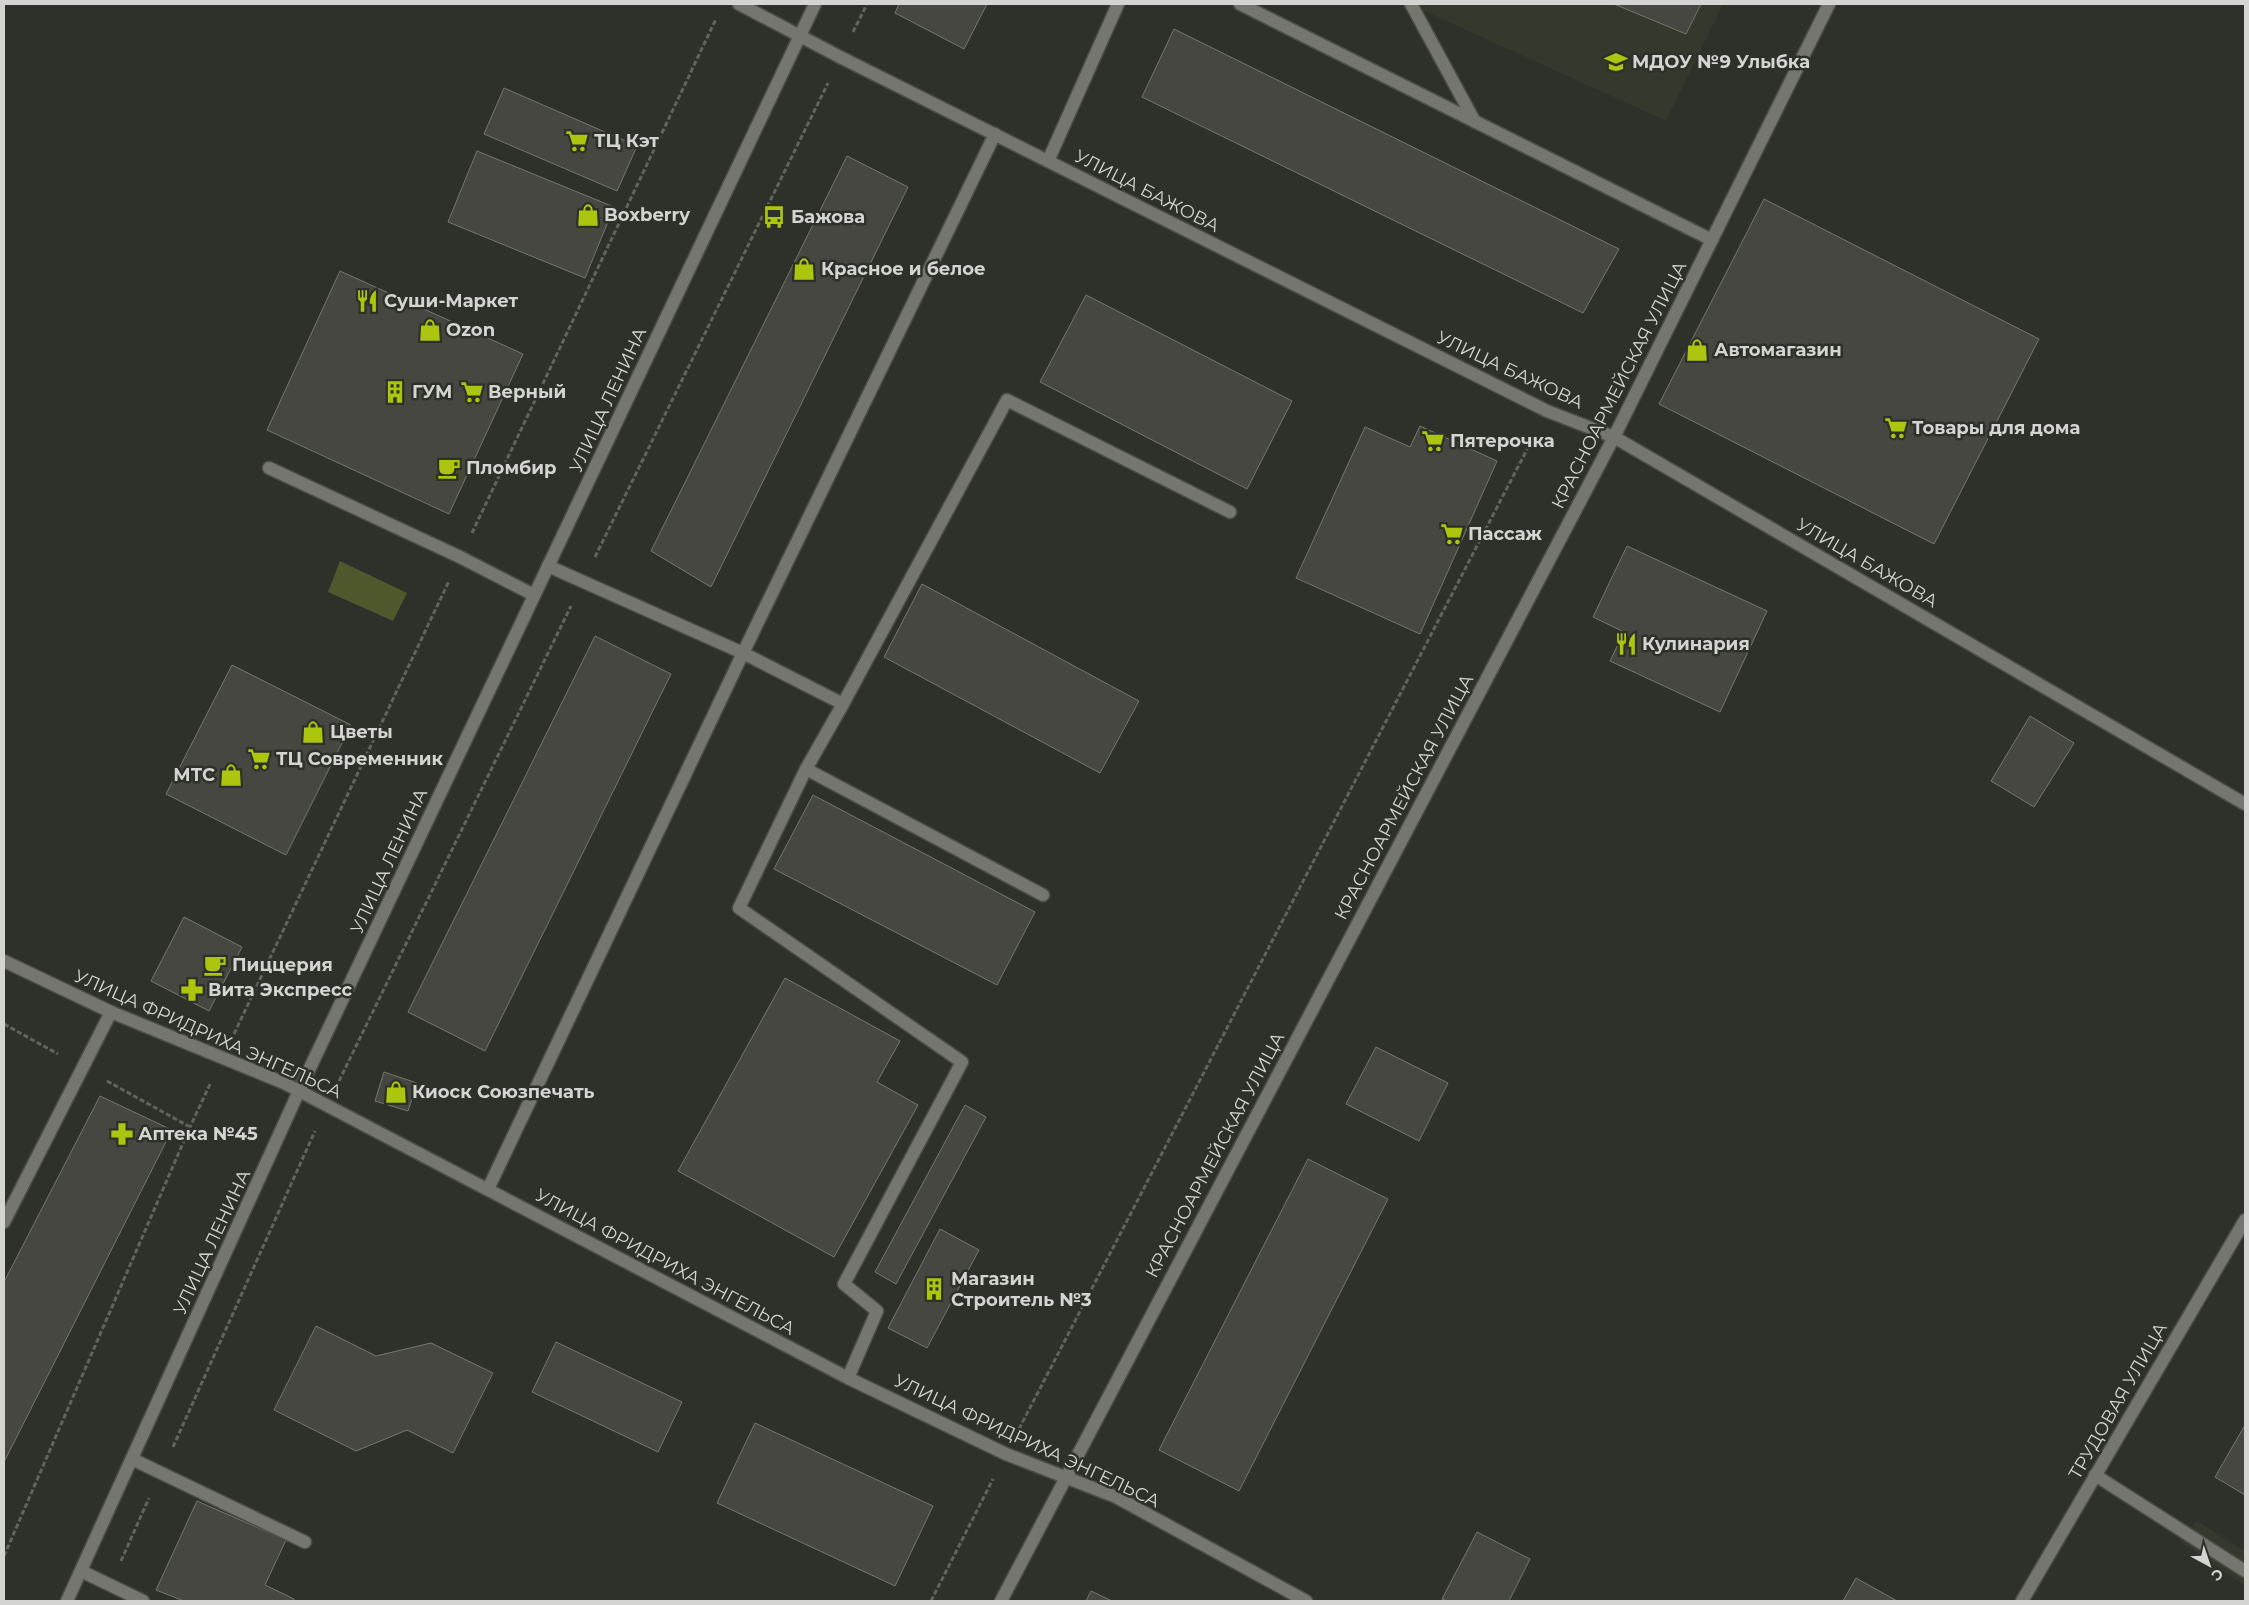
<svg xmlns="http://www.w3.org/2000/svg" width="2249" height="1605" font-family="Montserrat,sans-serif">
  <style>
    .built { fill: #35382c }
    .green { fill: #4f582d }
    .building { fill: #454740; stroke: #757770 }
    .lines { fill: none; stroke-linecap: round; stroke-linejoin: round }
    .minor-casing { stroke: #4b4d47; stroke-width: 15 }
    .path { stroke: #61635d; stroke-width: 3; stroke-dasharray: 5 2.5; stroke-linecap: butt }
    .minor { stroke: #74766f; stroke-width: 12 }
    .labels { text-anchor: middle; stroke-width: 5; stroke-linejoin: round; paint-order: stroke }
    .poi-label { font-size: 18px; font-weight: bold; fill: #d4d5d1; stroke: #2e302a; text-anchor: start }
    .street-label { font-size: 18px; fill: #d4d5d1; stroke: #2e302a }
  </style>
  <rect width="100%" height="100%" fill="#2e302a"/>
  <g class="built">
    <polygon points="1409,4 1723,4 1666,121"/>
    <polygon points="2197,1521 2245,1551 2245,1586 2179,1541"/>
  </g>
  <polygon class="green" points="340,561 407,593 393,621 328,592"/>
  <g class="building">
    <polygon points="899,4 987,4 964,49 895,13"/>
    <polygon points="1614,4 1701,4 1686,34"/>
    <polygon points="1174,29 1619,249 1583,313 1142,97"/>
    <polygon points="504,88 637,146 617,191 484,134"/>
    <polygon points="477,151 614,207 585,278 448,222"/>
    <polygon points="847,156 908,187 711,587 651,551"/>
    <polygon points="1764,199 2039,339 1934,544 1659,404"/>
    <polygon points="340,271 523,354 449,514 267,430"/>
    <polygon points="1086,295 1292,401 1247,489 1040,382"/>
    <polygon points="1420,426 1497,461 1420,634 1296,578 1365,427 1410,447"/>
    <polygon points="1627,546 1767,611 1720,712 1610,661 1624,632 1593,617"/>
    <polygon points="922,584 1139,701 1100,773 884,657"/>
    <polygon points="595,636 671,674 485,1051 408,1012"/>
    <polygon points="232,665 351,725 286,855 166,794"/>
    <polygon points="2030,716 2074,743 2034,807 1991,781"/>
    <polygon points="813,795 1035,912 997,985 774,869"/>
    <polygon points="184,917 242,947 209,1011 151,981"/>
    <polygon points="785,978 900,1041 877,1082 918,1105 834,1257 678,1171"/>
    <polygon points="1376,1047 1448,1083 1419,1141 1346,1104"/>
    <polygon points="384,1072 417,1083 408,1111 375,1101"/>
    <polygon points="100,1096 172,1130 4,1462 4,1282"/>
    <polygon points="965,1105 986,1117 896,1284 875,1272"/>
    <polygon points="1308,1159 1388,1199 1239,1491 1159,1450"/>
    <polygon points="940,1229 979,1250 927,1348 888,1328"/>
    <polygon points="316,1326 376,1356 431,1343 493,1373 453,1453 407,1430 356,1451 274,1410"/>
    <polygon points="556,1342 682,1402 658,1452 532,1392"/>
    <polygon points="755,1423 933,1506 895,1586 717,1503"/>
    <polygon points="2245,1425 2245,1495 2215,1477"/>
    <polygon points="197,1501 286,1540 265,1585 294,1599 293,1601 184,1601 156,1590"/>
    <polygon points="1477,1532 1530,1559 1509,1601 1447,1601 1442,1599"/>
    <polygon points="1856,1578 1897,1601 1843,1601"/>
    <polygon points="1091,1591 1112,1601 1086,1601"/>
  </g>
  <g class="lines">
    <defs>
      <g id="minor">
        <polyline points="739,4 840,57 1547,411 1614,437 2245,804"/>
        <polyline points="1240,4 1712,240"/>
        <polyline points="1411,4 1475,122"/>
        <polyline points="1048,161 1118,4"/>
        <polyline points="269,468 460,557 534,595"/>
        <polyline points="548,566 743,653 843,704 1007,400 1230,512"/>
        <polyline points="843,704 806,769 739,908 962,1062 844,1284 877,1311 848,1378"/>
        <polyline points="806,769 1043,895"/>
        <polyline points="4,961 111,1012 284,1083 848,1378 1006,1454 1116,1497 1306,1601"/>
        <polyline points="488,1189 743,653 995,134"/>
        <polyline points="4,1222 111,1012"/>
        <polyline points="132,1459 305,1542"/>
        <polyline points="2095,1475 2245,1571"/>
        <polyline points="81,1571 143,1601"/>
        <polyline points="67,1601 299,1091 815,4"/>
        <polyline points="1001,1601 1614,437 1829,4"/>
        <polyline points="2022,1601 2245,1220"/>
      </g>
    </defs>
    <use href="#minor" class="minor-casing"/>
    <g class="path">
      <polyline points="853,32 867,4"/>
      <polyline points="472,533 716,19"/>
      <polyline points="595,557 828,83"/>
      <polyline points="4,1024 58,1054"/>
      <polyline points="234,1034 449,581"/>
      <polyline points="107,1081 190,1127"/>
      <polyline points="339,1081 571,606"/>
      <polyline points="1019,1429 1534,436"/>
      <polyline points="173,1447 315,1131"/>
      <polyline points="4,1556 190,1127 211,1082"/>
      <polyline points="121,1561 149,1498"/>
      <polyline points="931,1601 993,1479"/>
    </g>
    <use href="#minor" class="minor"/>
  </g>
  <defs>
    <symbol id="school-bare" viewBox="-9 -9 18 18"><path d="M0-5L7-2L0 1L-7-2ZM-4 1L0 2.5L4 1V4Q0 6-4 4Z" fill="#acc610" stroke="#2e302a" stroke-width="2.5" paint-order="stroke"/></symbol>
    <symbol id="supermarket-bare" viewBox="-9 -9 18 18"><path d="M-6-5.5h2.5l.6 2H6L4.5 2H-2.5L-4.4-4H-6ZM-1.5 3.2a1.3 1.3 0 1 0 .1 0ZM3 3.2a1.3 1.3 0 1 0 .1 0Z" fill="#acc610" stroke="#2e302a" stroke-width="2.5" paint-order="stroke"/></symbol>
    <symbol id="shop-bare" viewBox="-9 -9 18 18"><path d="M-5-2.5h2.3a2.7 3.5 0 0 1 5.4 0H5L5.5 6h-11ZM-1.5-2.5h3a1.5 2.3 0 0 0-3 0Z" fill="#acc610" stroke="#2e302a" stroke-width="2.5" paint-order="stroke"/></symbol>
    <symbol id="bus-bare" viewBox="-9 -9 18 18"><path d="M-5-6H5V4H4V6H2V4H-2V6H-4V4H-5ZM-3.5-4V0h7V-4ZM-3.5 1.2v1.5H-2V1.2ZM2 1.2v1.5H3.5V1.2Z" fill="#acc610" stroke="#2e302a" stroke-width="2.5" paint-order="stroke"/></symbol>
    <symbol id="restaurant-bare" viewBox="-9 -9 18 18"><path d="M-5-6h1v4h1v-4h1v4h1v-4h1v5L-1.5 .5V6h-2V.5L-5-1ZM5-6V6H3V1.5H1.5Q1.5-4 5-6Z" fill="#acc610" stroke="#2e302a" stroke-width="2.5" paint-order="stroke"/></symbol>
    <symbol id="building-bare" viewBox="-9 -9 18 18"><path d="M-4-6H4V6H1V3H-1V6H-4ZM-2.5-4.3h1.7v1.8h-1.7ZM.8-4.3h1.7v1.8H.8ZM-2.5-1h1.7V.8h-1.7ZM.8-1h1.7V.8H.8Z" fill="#acc610" stroke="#2e302a" stroke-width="2.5" paint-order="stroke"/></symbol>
    <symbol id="cafe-bare" viewBox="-9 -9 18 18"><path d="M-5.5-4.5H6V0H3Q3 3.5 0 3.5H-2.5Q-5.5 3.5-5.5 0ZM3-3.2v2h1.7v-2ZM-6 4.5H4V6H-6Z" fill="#acc610" stroke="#2e302a" stroke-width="2.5" paint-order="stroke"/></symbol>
    <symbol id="pharmacy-bare" viewBox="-9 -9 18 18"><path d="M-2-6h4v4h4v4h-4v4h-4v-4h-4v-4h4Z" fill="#acc610" stroke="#2e302a" stroke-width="2.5" paint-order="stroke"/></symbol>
  </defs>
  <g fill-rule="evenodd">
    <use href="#school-bare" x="1600" y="46" width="32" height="32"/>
    <use href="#supermarket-bare" x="561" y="125" width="32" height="32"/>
    <use href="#shop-bare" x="572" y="199" width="32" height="32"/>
    <use href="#bus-bare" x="758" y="201" width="32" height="32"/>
    <use href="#shop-bare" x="788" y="253" width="32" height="32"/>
    <use href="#restaurant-bare" x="351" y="285" width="32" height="32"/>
    <use href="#shop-bare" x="414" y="314" width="32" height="32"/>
    <use href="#shop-bare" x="1681" y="334" width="32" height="32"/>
    <use href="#building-bare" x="379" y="376" width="32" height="32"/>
    <use href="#supermarket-bare" x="456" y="376" width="32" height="32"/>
    <use href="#supermarket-bare" x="1880" y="412" width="32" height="32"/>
    <use href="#supermarket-bare" x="1417" y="425" width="32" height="32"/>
    <use href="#cafe-bare" x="433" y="452" width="32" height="32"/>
    <use href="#supermarket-bare" x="1436" y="518" width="32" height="32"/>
    <use href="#restaurant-bare" x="1610" y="628" width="32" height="32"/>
    <use href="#shop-bare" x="297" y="716" width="32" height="32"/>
    <use href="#supermarket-bare" x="243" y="743" width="32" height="32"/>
    <use href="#shop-bare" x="215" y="759" width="32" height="32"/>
    <use href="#cafe-bare" x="199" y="949" width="32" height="32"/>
    <use href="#pharmacy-bare" x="176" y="974" width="32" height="32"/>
    <use href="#shop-bare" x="380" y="1076" width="32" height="32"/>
    <use href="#pharmacy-bare" x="106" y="1118" width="32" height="32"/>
    <use href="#building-bare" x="918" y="1273" width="32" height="32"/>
  </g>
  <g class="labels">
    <g class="poi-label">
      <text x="1632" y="68">МДОУ №9 Улыбка</text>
      <text x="594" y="147">ТЦ Кэт</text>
      <text x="604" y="221">Boxberry</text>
      <text x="791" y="223">Бажова</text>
      <text x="821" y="275">Красное и белое</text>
      <text x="384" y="307">Суши-Маркет</text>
      <text x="446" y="336">Ozon</text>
      <text x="1714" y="356">Автомагазин</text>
      <text x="412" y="398">ГУМ</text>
      <text x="488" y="398">Верный</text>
      <text x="1912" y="434">Товары для дома</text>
      <text x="1450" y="447">Пятерочка</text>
      <text x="466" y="474">Пломбир</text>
      <text x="1468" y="540">Пассаж</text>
      <text x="1642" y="650">Кулинария</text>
      <text x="330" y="738">Цветы</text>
      <text x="276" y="765">ТЦ Современник</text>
      <text x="215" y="781" text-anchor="end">МТС</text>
      <text x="232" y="971">Пиццерия</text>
      <text x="208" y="996">Вита Экспресс</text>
      <text x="412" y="1098">Киоск Союзпечать</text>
      <text x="138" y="1140">Аптека №45</text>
      <text x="951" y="1285">Магазин<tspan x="951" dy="21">Строитель №3</tspan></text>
    </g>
    <g class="street-label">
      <text transform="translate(1147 191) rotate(27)" y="6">УЛИЦА БАЖОВА</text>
      <text transform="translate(1510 370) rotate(25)" y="6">УЛИЦА БАЖОВА</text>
      <text transform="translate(1619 385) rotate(-63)" y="6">КРАСНОАРМЕЙСКАЯ УЛИЦА</text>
      <text transform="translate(608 400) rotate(-65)" y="6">УЛИЦА ЛЕНИНА</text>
      <text transform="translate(1867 563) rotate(30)" y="6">УЛИЦА БАЖОВА</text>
      <text transform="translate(1404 797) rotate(-62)" y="6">КРАСНОАРМЕЙСКАЯ УЛИЦА</text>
      <text transform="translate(389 861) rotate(-65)" y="6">УЛИЦА ЛЕНИНА</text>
      <text transform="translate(208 1034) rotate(24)" y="6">УЛИЦА ФРИДРИХА ЭНГЕЛЬСА</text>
      <text transform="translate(1215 1155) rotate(-62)" y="6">КРАСНОАРМЕЙСКАЯ УЛИЦА</text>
      <text transform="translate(212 1242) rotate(-65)" y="6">УЛИЦА ЛЕНИНА</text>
      <text transform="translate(665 1262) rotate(28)" y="6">УЛИЦА ФРИДРИХА ЭНГЕЛЬСА</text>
      <text transform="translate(2118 1401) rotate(-60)" y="6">ТРУДОВАЯ УЛИЦА</text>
      <text transform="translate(1027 1441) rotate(25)" y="6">УЛИЦА ФРИДРИХА ЭНГЕЛЬСА</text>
    </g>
  </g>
  <rect width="2249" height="1605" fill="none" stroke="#d4d5d1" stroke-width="10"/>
  <g transform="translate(2209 1565) rotate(140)" stroke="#2e302a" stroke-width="4" paint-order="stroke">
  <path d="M0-4L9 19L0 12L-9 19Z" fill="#d4d5d1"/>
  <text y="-8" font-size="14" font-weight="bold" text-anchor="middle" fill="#d4d5d1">С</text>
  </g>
</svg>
